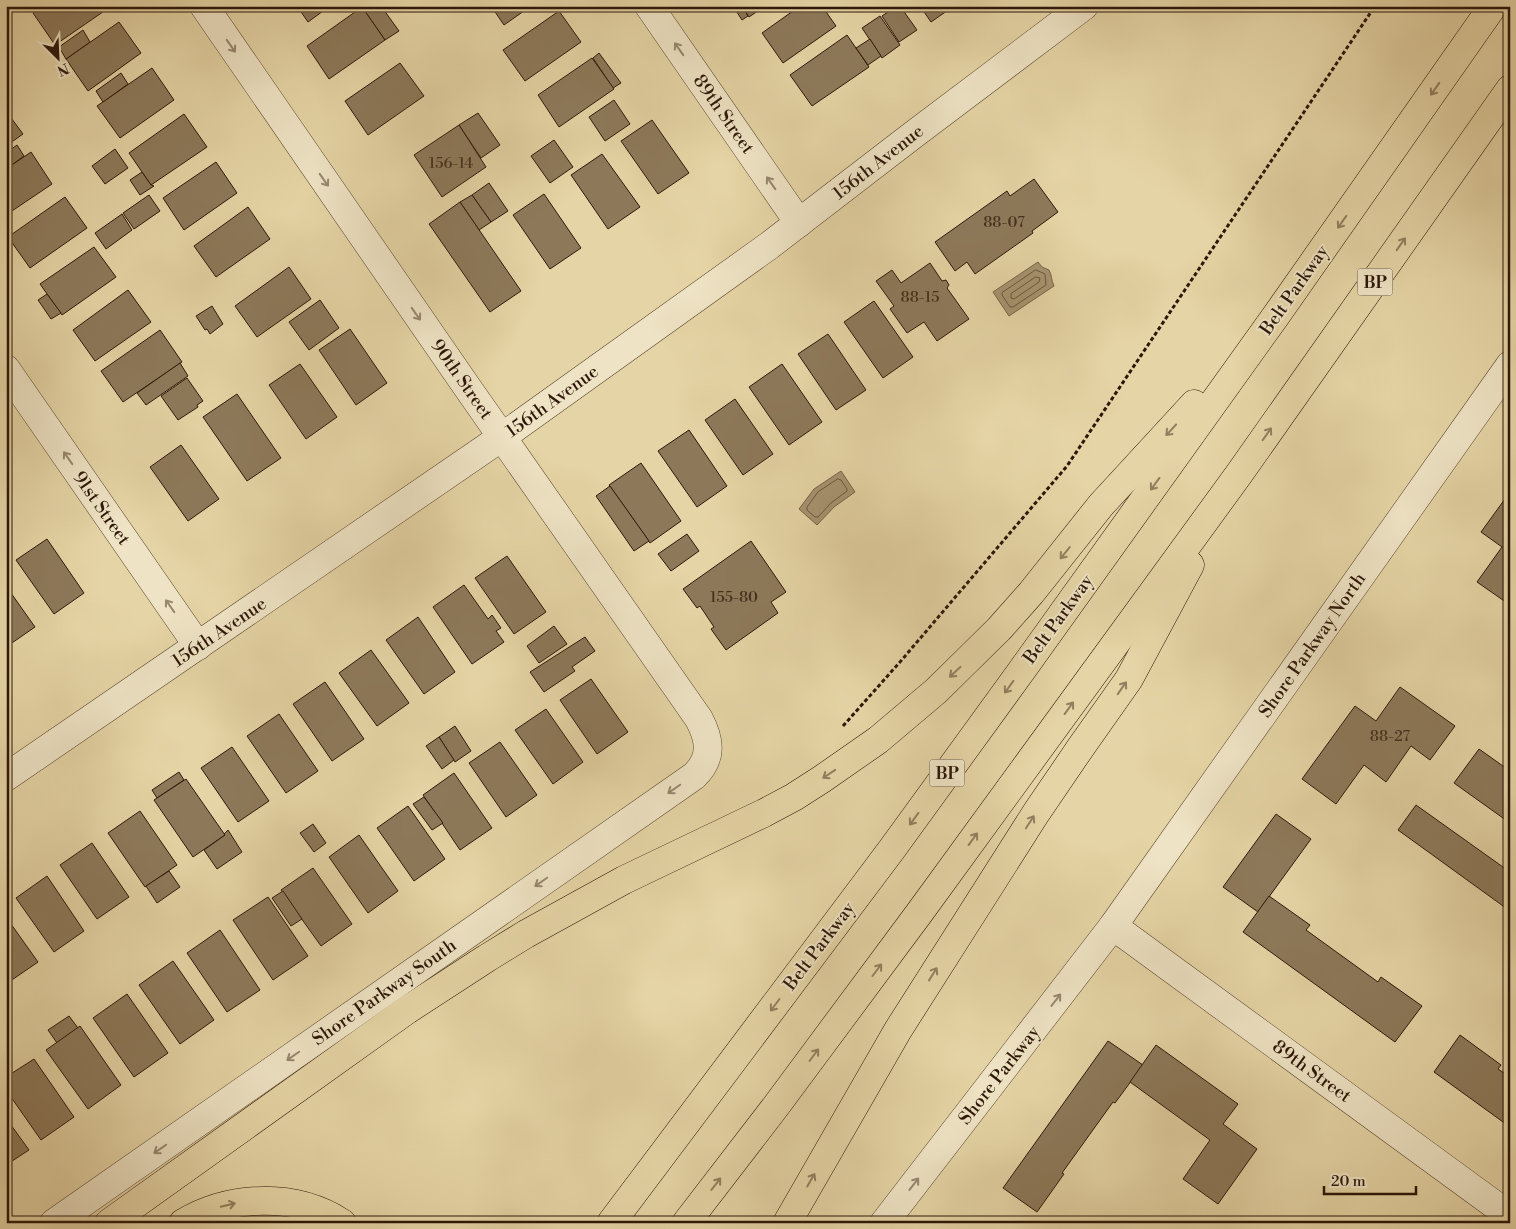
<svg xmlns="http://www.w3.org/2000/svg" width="1516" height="1229" font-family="'Libre Bodoni',serif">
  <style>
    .water { fill: #a69470; stroke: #766247 }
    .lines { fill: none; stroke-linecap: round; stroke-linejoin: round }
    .shore { stroke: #6a563c; stroke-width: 1 }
    .building { fill: #8d795a; stroke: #2d1709 }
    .minor-casing { stroke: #5b4630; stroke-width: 29 }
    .motorway-casing { stroke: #2d1709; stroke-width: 29 }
    .path { stroke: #2d1709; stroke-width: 3; stroke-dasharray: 4 2.5; stroke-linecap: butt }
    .minor { stroke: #eee3c4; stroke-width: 28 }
    .motorway { stroke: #e5d4a5; stroke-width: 28 }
    .oneway { stroke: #978770 }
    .oneway2 { stroke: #927f5f }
    .labels { text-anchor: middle; stroke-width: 4; stroke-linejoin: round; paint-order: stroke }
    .number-label { font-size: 15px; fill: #45301d }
    .shield { fill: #eee3c4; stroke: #675441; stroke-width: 1 }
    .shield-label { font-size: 16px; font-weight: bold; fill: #2d1709 }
    .street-label { font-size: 18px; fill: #2d1709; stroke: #eee3c4 }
  </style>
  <rect width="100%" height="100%" fill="#e5d4a5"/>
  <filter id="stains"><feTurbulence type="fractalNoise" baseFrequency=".004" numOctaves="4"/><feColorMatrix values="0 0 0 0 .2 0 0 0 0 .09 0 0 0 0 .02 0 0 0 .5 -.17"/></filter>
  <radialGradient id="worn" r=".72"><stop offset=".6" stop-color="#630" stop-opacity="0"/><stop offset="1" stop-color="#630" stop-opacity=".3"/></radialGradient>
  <g class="water">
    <path d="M1038 262 1042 267 1049 270C1052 275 1051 280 1054 286L1009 316 993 292Z"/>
    <polygon points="841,471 855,492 834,507 817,525 799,509 814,489"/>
  </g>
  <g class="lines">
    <g class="shore">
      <polygon points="1036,270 1045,274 1046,285 1013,307 1010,307 1002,295 1002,293"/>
      <polygon points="1036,277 1040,278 1039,282 1014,299 1011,298 1011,294"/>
      <polygon points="838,479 841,480 847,489 847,491 831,503 818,517 815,517 807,510 807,507 818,492"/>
    </g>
  </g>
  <g class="building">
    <polygon points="31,6 43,6 35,12"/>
    <polygon points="43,6 110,6 110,7 55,45 33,13"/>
    <polygon points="297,6 330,6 308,22"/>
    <polygon points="363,6 381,6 399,31 385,40 362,7"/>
    <polygon points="491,6 531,6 504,25"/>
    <polygon points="733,6 742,6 748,16 742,20"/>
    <polygon points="742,6 765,6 749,17"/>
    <polygon points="800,6 822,6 836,26 783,63 762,33"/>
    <polygon points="897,6 900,6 917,30 899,42 882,16"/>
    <polygon points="920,6 954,6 931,22"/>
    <polygon points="362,7 385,40 329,79 307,46"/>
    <polygon points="559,11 581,42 525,81 503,50"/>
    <polygon points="880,16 900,45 882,58 862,28"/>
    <polygon points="119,22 141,53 88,91 66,59"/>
    <polygon points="83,30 90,42 66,59 59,47"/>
    <polygon points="847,35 869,67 812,106 790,75"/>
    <polygon points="870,39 881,56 868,65 856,48"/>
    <polygon points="599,53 621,83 613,88 593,58"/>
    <polygon points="592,58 614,89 559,127 538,95"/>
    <polygon points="400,63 424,96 368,135 345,101"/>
    <polygon points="152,68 174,100 120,138 97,106"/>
    <polygon points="121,73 128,84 103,102 96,91"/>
    <polygon points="614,100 630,124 605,141 589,117"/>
    <polygon points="6,111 23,134 6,146"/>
    <polygon points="478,113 500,145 481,158 459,125"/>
    <polygon points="184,114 207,147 151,185 129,153"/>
    <polygon points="652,120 689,173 658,194 621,141"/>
    <polygon points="459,125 486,167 442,197 414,155"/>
    <polygon points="554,140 573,167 550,183 531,156"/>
    <polygon points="17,145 24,156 6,169 6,153"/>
    <polygon points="115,149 128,168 105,184 92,166"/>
    <polygon points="31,152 52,184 6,215 6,169"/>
    <polygon points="602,154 640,207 608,229 571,175"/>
    <polygon points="216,162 237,193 184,230 163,198"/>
    <polygon points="142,172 151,185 154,186 140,195 130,180"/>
    <polygon points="1034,179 1058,212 1032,231 1033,233 975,274 967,262 955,271 935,242 1007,191 1010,196"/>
    <polygon points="489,183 508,211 491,222 472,195"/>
    <polygon points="544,194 581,248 550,269 513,215"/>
    <polygon points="149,195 160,211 134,229 123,213"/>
    <polygon points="472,195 491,222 479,230 460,202"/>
    <polygon points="65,197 87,228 30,268 8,237"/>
    <polygon points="460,202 521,291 490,312 429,224"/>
    <polygon points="248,207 270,239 216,277 194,246"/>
    <polygon points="122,214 132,230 106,249 95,233"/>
    <polygon points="94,247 116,277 62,315 40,284"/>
    <polygon points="930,263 942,281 946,280 949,285 947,288 969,319 937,341 924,322 907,333 890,309 894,306 876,281 892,270 901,283"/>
    <polygon points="289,267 311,299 257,337 235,306"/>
    <polygon points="128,290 151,322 95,361 73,330"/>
    <polygon points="47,294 61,313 51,319 38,300"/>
    <polygon points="320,300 339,328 309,350 289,322"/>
    <polygon points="874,301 913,357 883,378 844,322"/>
    <polygon points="212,306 223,324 210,334 207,329 205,330 196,316"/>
    <polygon points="350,329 387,383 356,405 319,350"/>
    <polygon points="160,330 182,362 123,402 101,371"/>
    <polygon points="828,334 866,390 836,410 798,354"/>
    <polygon points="180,363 188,376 146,405 137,393"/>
    <polygon points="300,364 337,417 306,439 269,385"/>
    <polygon points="782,364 822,422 789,445 749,387"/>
    <polygon points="187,378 203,401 197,405 198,407 178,420 161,396"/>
    <polygon points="237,394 281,458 247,481 203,417"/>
    <polygon points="735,399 773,454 743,475 705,420"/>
    <polygon points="689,430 727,486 697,507 658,451"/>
    <polygon points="181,445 219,499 188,521 150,467"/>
    <polygon points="641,463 681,521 650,543 609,485"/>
    <polygon points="610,486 649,541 634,551 596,496"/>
    <polygon points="1510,492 1510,605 1477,582 1502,547 1481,532"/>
    <polygon points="687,534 699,551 671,571 658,554"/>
    <polygon points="47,539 84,593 54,614 16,560"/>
    <polygon points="751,541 786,592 771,602 778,613 726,650 711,629 714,627 700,606 697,608 683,589"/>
    <polygon points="507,556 546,612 514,634 475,578"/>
    <polygon points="464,585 488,619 492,615 501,628 496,631 504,642 472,664 433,607"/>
    <polygon points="6,586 35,627 6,647"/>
    <polygon points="418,617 455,672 424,694 386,640"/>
    <polygon points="554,626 567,644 539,663 527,646"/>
    <polygon points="585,637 595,651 572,667 575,671 544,692 530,672"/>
    <polygon points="371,650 409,703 377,726 339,673"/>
    <polygon points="591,679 628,732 597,754 560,700"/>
    <polygon points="325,682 364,739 332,761 293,704"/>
    <polygon points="1400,687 1455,726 1430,760 1411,746 1386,782 1364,765 1336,804 1302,779 1355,706 1376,721"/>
    <polygon points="546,709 583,762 553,784 515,730"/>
    <polygon points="279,714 318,771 286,793 247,736"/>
    <polygon points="455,726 471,751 455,762 439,737"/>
    <polygon points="439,737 454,760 442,769 426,746"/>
    <polygon points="500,742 537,795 506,817 469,763"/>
    <polygon points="232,747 269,801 238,822 201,768"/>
    <polygon points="1479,749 1510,771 1510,823 1454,783"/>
    <polygon points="179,772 184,780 157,798 152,790"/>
    <polygon points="454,773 492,828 460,850 423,795"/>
    <polygon points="186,779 225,835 193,857 154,800"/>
    <polygon points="424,797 443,823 432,830 413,804"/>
    <polygon points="1416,805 1510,872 1510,911 1398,830"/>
    <polygon points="408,806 445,859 414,881 377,828"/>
    <polygon points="140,811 177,865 145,887 108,833"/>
    <polygon points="1276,814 1311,839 1258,912 1223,887"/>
    <polygon points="313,824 326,843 314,852 300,833"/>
    <polygon points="228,830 242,852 217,869 204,850 225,835 224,834"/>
    <polygon points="359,835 398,891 368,913 329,857"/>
    <polygon points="92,843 129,897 97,919 60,865"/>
    <polygon points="313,868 352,924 321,946 281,890"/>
    <polygon points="169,871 180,887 157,903 146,886"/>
    <polygon points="47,876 84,931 54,952 16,898"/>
    <polygon points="283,891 302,919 291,926 272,898"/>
    <polygon points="1269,896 1310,925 1306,930 1378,982 1381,977 1422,1006 1395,1042 1243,932"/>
    <polygon points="268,897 308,956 273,980 233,920"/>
    <polygon points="6,917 38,962 6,984"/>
    <polygon points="220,930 260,990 227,1012 187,953"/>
    <polygon points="173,961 214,1020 180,1044 139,985"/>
    <polygon points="127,994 168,1053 134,1077 93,1018"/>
    <polygon points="69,1016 78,1028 57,1043 48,1030"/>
    <polygon points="80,1026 121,1085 88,1109 46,1050"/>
    <polygon points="1460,1035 1501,1065 1498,1069 1510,1077 1510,1127 1434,1072"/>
    <polygon points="1108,1041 1143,1065 1115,1103 1113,1102 1062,1173 1064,1174 1037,1212 1003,1188"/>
    <polygon points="1156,1045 1238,1104 1223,1124 1257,1149 1218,1204 1183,1179 1210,1140 1130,1082"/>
    <polygon points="34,1059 74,1117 41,1140 6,1090 6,1077"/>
    <polygon points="6,1118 29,1150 6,1165"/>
  </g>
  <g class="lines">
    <defs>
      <g id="minor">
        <polyline points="649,6 799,223"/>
        <polyline points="6,369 198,646"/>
        <polyline points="6,777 502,437 770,245 913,135 1084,6"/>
        <polyline points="1113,926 1510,1216"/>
        <path d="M54 1223 694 776C713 758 710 740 699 719L467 387 204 6"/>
        <polyline points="884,1223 1113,926 1510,365"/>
      </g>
      <g id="motorway">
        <polyline points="109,1223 407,1010 487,958 526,934 624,880 764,813 794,797 822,779 878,740 936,691 999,629 1031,593 1101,505 1194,404"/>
        <path d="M183 1223C230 1195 295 1192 342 1223"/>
        <polyline points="611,1223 892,849 1022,670 1275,317 1493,6"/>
        <polyline points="686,1223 776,1106 920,912 1239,474 1510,89"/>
        <polyline points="787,1223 898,1030 1036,813 1081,747 1129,679 1190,565"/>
      </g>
    </defs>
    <use href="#minor" class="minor-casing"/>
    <use href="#motorway" class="motorway-casing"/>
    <polyline class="path" points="843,726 900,662 1067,466 1375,6"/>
    <use href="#minor" class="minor"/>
    <use href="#motorway" class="motorway"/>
  </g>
  <defs><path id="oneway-shaft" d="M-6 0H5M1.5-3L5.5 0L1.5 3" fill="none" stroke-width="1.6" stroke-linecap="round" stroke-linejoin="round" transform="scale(1.25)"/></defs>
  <g class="oneway">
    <use href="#oneway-shaft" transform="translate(231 46) rotate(55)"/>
    <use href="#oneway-shaft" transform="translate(679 49) rotate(-125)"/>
    <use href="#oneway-shaft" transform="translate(324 180) rotate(55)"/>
    <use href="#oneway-shaft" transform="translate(771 183) rotate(-125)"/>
    <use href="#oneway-shaft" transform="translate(416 314) rotate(55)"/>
    <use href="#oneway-shaft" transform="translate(68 458) rotate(-125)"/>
    <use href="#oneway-shaft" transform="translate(170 606) rotate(-125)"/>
    <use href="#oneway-shaft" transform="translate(674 789) rotate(145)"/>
    <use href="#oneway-shaft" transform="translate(541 882) rotate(145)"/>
    <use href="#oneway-shaft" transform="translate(1056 1000) rotate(-52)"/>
    <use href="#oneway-shaft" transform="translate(293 1056) rotate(145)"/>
    <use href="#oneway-shaft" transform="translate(160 1149) rotate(145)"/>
    <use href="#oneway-shaft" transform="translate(914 1184) rotate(-52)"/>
  </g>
  <g class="oneway2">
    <use href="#oneway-shaft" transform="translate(1435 89) rotate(125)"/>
    <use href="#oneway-shaft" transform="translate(1342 222) rotate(125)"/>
    <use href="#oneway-shaft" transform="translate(1401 244) rotate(-55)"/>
    <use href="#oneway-shaft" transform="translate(1171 430) rotate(133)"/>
    <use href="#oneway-shaft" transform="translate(1267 434) rotate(-55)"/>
    <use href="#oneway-shaft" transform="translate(1155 484) rotate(126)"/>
    <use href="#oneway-shaft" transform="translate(1065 553) rotate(129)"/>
    <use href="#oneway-shaft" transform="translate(955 672) rotate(137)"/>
    <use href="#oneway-shaft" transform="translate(1009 687) rotate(126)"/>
    <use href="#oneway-shaft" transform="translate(1122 688) rotate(-55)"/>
    <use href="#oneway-shaft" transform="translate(1069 708) rotate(-54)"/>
    <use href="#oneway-shaft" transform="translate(829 774) rotate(146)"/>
    <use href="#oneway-shaft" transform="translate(914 819) rotate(126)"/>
    <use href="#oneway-shaft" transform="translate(1030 822) rotate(-57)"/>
    <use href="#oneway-shaft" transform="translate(973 839) rotate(-54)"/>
    <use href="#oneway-shaft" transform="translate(877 970) rotate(-53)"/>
    <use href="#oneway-shaft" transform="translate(933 974) rotate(-58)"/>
    <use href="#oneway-shaft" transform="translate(775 1005) rotate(127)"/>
    <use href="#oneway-shaft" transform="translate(814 1055) rotate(-53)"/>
    <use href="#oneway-shaft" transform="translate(811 1180) rotate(-60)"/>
    <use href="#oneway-shaft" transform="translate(716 1184) rotate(-52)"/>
    <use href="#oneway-shaft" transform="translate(228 1205) rotate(-13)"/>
  </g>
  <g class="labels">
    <g class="number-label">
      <text x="451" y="168">156-14</text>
      <text x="1004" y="227">88-07</text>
      <text x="920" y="302">88-15</text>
      <text x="734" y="602">155-80</text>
      <text x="1390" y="741">88-27</text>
    </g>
    <g class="shield">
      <rect x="1357.5" y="268.5" width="35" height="27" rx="4"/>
      <rect x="929.5" y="759.5" width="35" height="27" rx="4"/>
    </g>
    <g class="shield-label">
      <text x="1375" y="288">BP</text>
      <text x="947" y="779">BP</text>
    </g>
    <g class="street-label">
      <text transform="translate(724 114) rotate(55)" y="6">89th Street</text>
      <text transform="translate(878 162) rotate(-38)" y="6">156th Avenue</text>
      <text transform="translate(1294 290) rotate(-55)" y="6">Belt Parkway</text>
      <text transform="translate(462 379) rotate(55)" y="6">90th Street</text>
      <text transform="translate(552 401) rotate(-36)" y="6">156th Avenue</text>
      <text transform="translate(102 508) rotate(55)" y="6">91st Street</text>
      <text transform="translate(1058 619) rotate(-54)" y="6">Belt Parkway</text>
      <text transform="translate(219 632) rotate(-34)" y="6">156th Avenue</text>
      <text transform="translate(1312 645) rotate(-55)" y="6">Shore Parkway North</text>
      <text transform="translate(819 946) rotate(-53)" y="6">Belt Parkway</text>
      <text transform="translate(384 992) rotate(-35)" y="6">Shore Parkway South</text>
      <text transform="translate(1312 1071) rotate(36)" y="6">89th Street</text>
      <text transform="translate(999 1075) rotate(-52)" y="6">Shore Parkway</text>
    </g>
  </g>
  <rect width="1516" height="1229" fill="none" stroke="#e5d4a5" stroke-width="25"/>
  <rect x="8" y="8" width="1501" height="1214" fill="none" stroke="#2d1709" stroke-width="2.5"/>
  <rect x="12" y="12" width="1491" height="1204" fill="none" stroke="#2d1709"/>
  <g transform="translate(58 58) rotate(156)" stroke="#eee3c4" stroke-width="4" paint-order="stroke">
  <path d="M0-4L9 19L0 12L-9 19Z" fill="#2d1709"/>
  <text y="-8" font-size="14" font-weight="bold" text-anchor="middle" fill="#2d1709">N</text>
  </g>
  <path d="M1324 1186v8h92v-8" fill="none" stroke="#2d1709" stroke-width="2.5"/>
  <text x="1331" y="1186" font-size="15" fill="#2d1709" stroke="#eee3c4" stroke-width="4" paint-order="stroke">20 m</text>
  <rect width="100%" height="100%" filter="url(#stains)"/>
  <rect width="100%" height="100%" fill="url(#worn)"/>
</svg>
